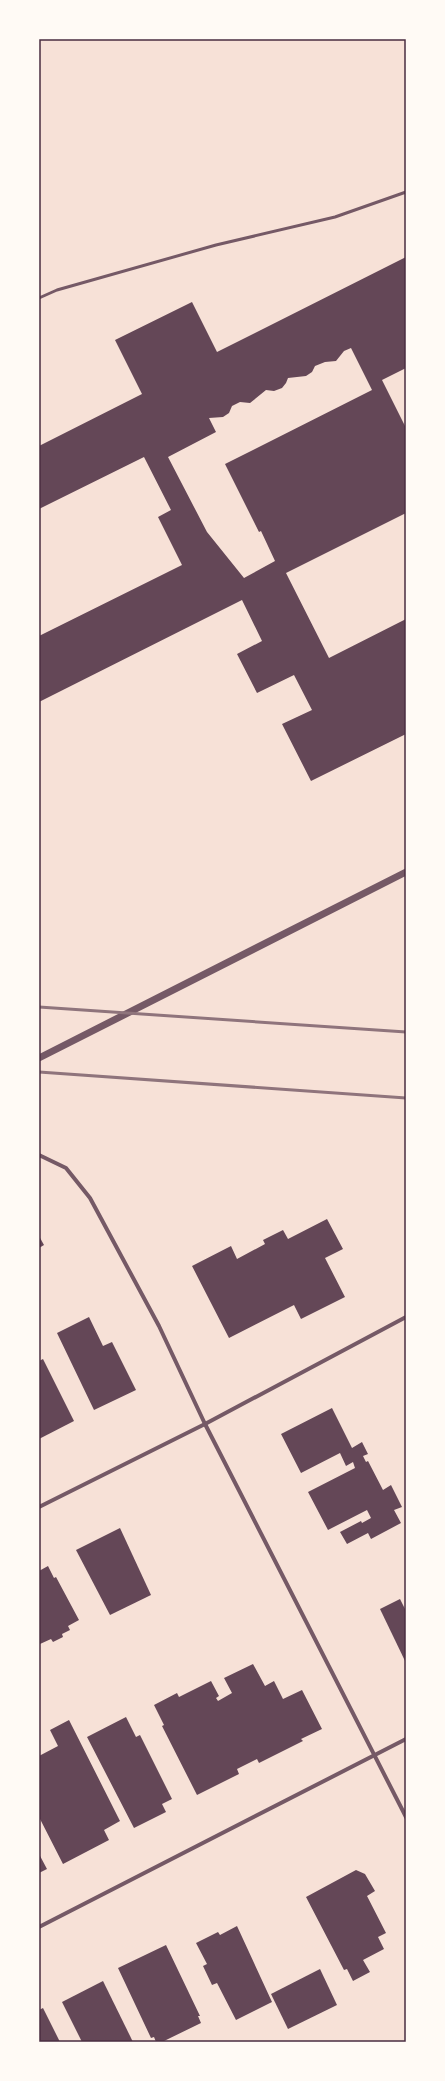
<svg xmlns="http://www.w3.org/2000/svg" width="445" height="2081" font-family="'Noto Sans',sans-serif">
  <style>
    .building { fill: #644757; fill-rule: evenodd }
    .lines { fill: none; stroke-linecap: round; stroke-linejoin: round }
    .service { stroke: #755966; stroke-width: 3 }
    .minor { stroke: #755966; stroke-width: 4 }
    .tertiary { stroke: #755966; stroke-width: 7 }
    .rail { stroke: #8f747c; stroke-width: 3 }
    .neatline { fill: none; stroke: #4a2c40; stroke-width: 1.5 }
  </style>
  <rect width="100%" height="100%" fill="#f7e1d7"/>
  <g class="building">
    <path d="M406 257V368L382 380 406 428V513L286 573 329 658 406 619V734L311 781 282 724 312 710 294 675 257 693 237 654 262 641 242 600 39 702V636L182 565 158 517 171 510 144 457 39 509V446L142 394 115 340 192 302 217 352ZM351 348 372 390 225 464 259 532 261 531 275 561 244 578 207 532 168 457 216 432 209 418 223 417 229 413 232 406 240 402 250 403 266 390 274 391 282 388 286 383 288 378 306 376 312 372 315 366 325 362 336 361 344 351Z"/>
    <polygon points="327,1219 343,1249 325,1258 345,1297 301,1319 294,1305 229,1338 192,1266 231,1246 237,1259 265,1244 263,1240 283,1230 288,1239"/>
    <polygon points="39,1236 44,1245 39,1248"/>
    <polygon points="89,1317 103,1346 112,1342 136,1390 94,1410 57,1333"/>
    <polygon points="43,1359 74,1421 39,1439 39,1361"/>
    <polygon points="332,1408 352,1448 362,1442 368,1454 363,1456 366,1462 368,1461 383,1490 391,1485 402,1507 394,1510 401,1523 371,1539 368,1533 347,1544 340,1532 361,1521 362,1523 371,1518 367,1510 328,1530 308,1492 355,1468 353,1462 346,1466 340,1453 301,1473 281,1434"/>
    <polygon points="120,1528 151,1595 110,1615 76,1550"/>
    <polygon points="48,1566 54,1578 56,1577 79,1620 68,1626 70,1630 62,1634 63,1637 53,1642 51,1639 40,1644 39,1571"/>
    <polygon points="400,1599 406,1611 406,1663 380,1609"/>
    <polygon points="253,1664 265,1686 274,1681 283,1699 302,1690 322,1729 301,1739 303,1741 259,1763 257,1759 237,1769 239,1774 197,1795 162,1726 164,1725 154,1705 177,1693 179,1697 211,1681 219,1696 216,1698 218,1701 232,1693 224,1678"/>
    <polygon points="126,1717 136,1737 140,1735 172,1799 162,1804 166,1812 134,1828 87,1737"/>
    <polygon points="69,1720 120,1821 104,1830 109,1840 63,1864 39,1817 39,1756 58,1746 50,1730"/>
    <polygon points="39,1854 47,1869 39,1873"/>
    <polygon points="356,1870 365,1874 375,1891 367,1896 386,1933 378,1937 384,1949 363,1960 370,1972 353,1981 347,1969 344,1970 306,1897"/>
    <polygon points="237,1926 272,2002 236,2020 217,1983 212,1985 203,1966 207,1964 196,1943 218,1932 220,1935"/>
    <polygon points="166,1945 200,2016 198,2016 201,2023 162,2042 156,2042 154,2037 151,2038 118,1968"/>
    <polygon points="320,1969 337,2005 288,2029 271,1994"/>
    <polygon points="103,1981 133,2042 82,2042 62,2002"/>
    <polygon points="43,2008 60,2042 39,2042 39,2010"/>
  </g>
  <g class="lines">
    <polyline class="service" points="39,298 57,290 216,245 335,217 406,192"/>
    <g class="minor">
      <polyline points="39,1155 66,1168 90,1198 159,1326 205,1424 406,1817"/>
      <polyline points="39,1507 205,1424 406,1317"/>
      <polyline points="39,1927 406,1739"/>
    </g>
    <polyline class="tertiary" points="39,1058 406,872"/>
    <g class="rail">
      <polyline points="39,1007 406,1032"/>
      <polyline points="39,1072 406,1098"/>
    </g>
  </g>
  <rect width="445" height="2081" fill="none" stroke="#fffaf5" stroke-width="80"/>
  <rect x="40" y="40" width="365" height="2001" class="neatline"/>
</svg>
